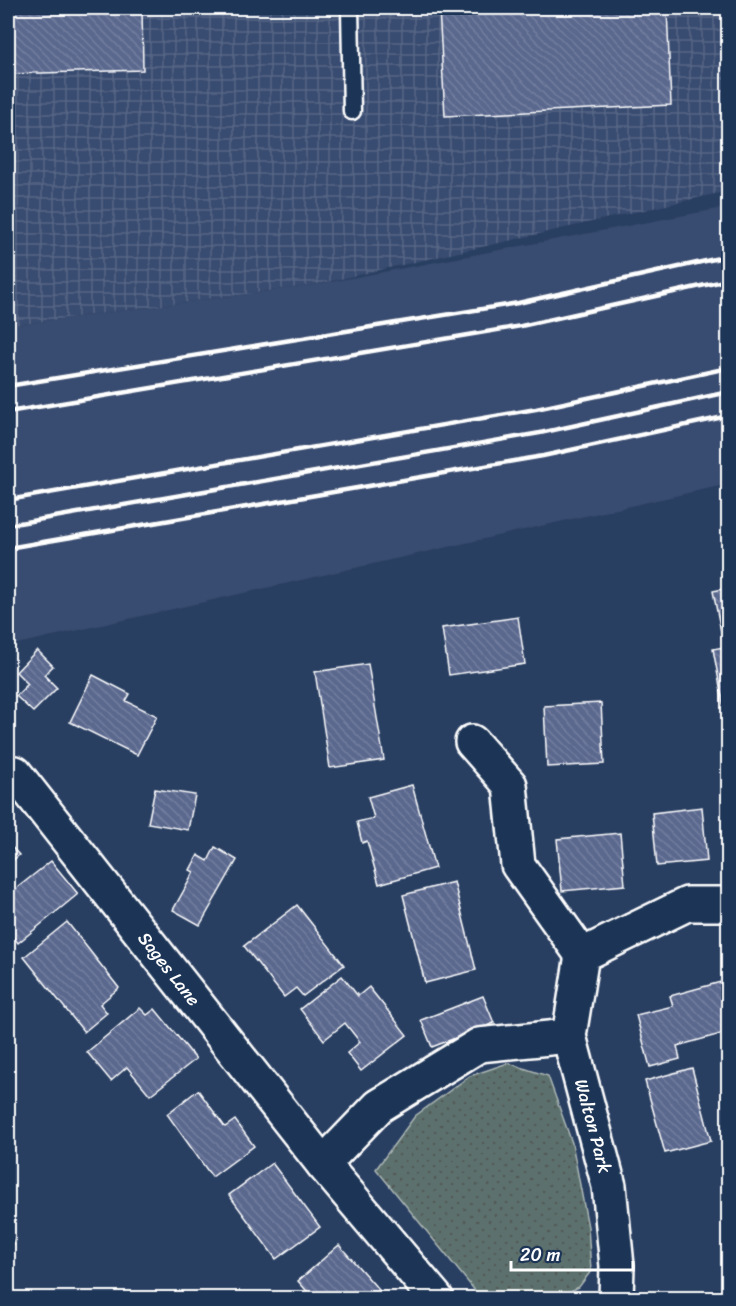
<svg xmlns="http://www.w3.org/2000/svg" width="736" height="1306" font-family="Sriracha,sans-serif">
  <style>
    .built { fill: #384b6f }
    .industrial { fill: url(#industrial-grid) }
    .grass { fill: url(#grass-dots); stroke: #aeb8b6; stroke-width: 1.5 }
    .building { fill: url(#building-back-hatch); stroke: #fff; stroke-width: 1.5 }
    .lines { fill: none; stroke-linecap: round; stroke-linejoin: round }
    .service-casing { stroke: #fff; stroke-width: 21 }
    .minor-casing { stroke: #fff; stroke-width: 38 }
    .service { stroke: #1d3557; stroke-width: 16 }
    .minor { stroke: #1d3557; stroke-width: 33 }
    .rail { stroke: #fff; stroke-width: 4.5 }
    .labels { text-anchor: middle; stroke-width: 5; stroke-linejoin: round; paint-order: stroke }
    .street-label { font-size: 18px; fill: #fff; stroke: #1d3557 }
  </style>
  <defs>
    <pattern id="industrial-grid" width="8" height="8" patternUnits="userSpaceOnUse" patternTransform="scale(1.5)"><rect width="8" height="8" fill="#384b6f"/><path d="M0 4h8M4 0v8" fill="none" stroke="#566685"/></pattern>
    <pattern id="grass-dots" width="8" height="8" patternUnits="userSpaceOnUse" patternTransform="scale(1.5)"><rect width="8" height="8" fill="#5c716d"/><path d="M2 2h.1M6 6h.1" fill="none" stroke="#525958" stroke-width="1.8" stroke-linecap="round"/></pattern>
    <pattern id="building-back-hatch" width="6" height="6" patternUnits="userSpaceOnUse" patternTransform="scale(1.5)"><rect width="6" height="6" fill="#5a678e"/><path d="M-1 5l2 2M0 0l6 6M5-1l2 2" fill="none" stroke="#737e9f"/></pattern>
  </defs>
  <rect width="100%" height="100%" fill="#293f62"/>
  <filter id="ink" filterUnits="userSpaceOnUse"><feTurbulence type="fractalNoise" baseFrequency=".0167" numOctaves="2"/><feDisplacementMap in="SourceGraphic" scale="12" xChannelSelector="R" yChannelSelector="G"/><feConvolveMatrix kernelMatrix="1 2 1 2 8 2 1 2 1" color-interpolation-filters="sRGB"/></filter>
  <g filter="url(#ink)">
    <polygon class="built" points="728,207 728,484 8,646 8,326 314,285"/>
    <polygon class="industrial" points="8,8 728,8 728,191 314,285 8,326"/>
    <polygon class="grass" points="508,1063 548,1076 572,1143 588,1227 591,1271 579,1287 556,1298 481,1298 376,1169 415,1116 470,1076"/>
    <g class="building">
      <polygon points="8,8 142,8 143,70 8,74"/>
      <polygon points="439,8 667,8 671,105 445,116"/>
      <polygon points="728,588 728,724 727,724 713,649 724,647 713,591"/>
      <polygon points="518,617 525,664 449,675 442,628"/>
      <polygon points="37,650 53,666 44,675 57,688 33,712 16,696 28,684 16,672"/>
      <polygon points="368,664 384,760 330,768 315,672"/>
      <polygon points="93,675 130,694 126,701 157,716 137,755 70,722"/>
      <polygon points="601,703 604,764 547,767 544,706"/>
      <polygon points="412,785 435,868 379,884 367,841 362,843 357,822 374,818 368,797"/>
      <polygon points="155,789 195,795 188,830 148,823"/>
      <polygon points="702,807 707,861 657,866 652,813"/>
      <polygon points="620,833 625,885 562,891 557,839"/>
      <polygon points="8,843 19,855 8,865"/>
      <polygon points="215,847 237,860 200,925 173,910 194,872 190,870 198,855 208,861"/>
      <polygon points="51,861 78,894 18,943 8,930 8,895"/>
      <polygon points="454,882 476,970 425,983 403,895"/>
      <polygon points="297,905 344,965 303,996 296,988 284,997 244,946"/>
      <polygon points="67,922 119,988 100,1004 107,1013 84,1032 24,957"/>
      <polygon points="342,976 358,996 369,987 407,1035 361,1071 347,1053 360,1042 345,1023 324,1040 300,1009"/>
      <polygon points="728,980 728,1032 677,1046 680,1059 650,1067 636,1015 673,1006 670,996"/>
      <polygon points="483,996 494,1023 432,1047 421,1020"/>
      <polygon points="140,1008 147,1015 155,1009 196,1059 150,1095 127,1067 111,1081 87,1052"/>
      <polygon points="692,1068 711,1141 665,1153 645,1081"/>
      <polygon points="198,1090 225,1127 235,1120 254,1146 212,1177 167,1114"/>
      <polygon points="272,1163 320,1227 276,1259 229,1195"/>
      <polygon points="8,1227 14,1244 8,1247"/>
      <polygon points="339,1245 386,1298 313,1298 298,1281"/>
    </g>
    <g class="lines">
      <defs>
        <polyline id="service" points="350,8 352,111"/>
        <g id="minor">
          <polyline points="472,742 510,785 518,865 582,955"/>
          <polyline points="15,773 323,1164 436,1298"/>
          <polyline points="323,1164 379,1106 479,1045 569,1036"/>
          <polyline points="616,1298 617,1266 609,1186 569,1036 582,955 687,904 728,904"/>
        </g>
      </defs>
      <use href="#service" class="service-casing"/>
      <use href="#minor" class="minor-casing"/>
      <use href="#service" class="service"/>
      <use href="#minor" class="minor"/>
      <g class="rail">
        <polyline points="8,386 518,303 728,256"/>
        <polyline points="8,412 521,326 728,280"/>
        <polyline points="8,500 536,409 728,368"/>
        <polyline points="8,525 540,433 728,392"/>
        <polyline points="8,548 543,456 728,416"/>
      </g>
    </g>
  </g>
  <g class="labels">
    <g class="street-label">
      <text transform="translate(169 969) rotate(52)" y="6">Sages Lane</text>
      <text transform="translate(593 1126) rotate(75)" y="6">Walton Park</text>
    </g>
  </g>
  <rect width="736" height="1306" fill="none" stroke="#1d3557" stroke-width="30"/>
  <rect x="15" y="15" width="706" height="1276" fill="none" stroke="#fff" stroke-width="2" filter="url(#ink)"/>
  <path d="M511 1261v9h122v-9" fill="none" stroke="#ffffff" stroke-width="3"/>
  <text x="520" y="1261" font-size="18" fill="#ffffff" stroke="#1d3557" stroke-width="4.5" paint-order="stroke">20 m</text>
</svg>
